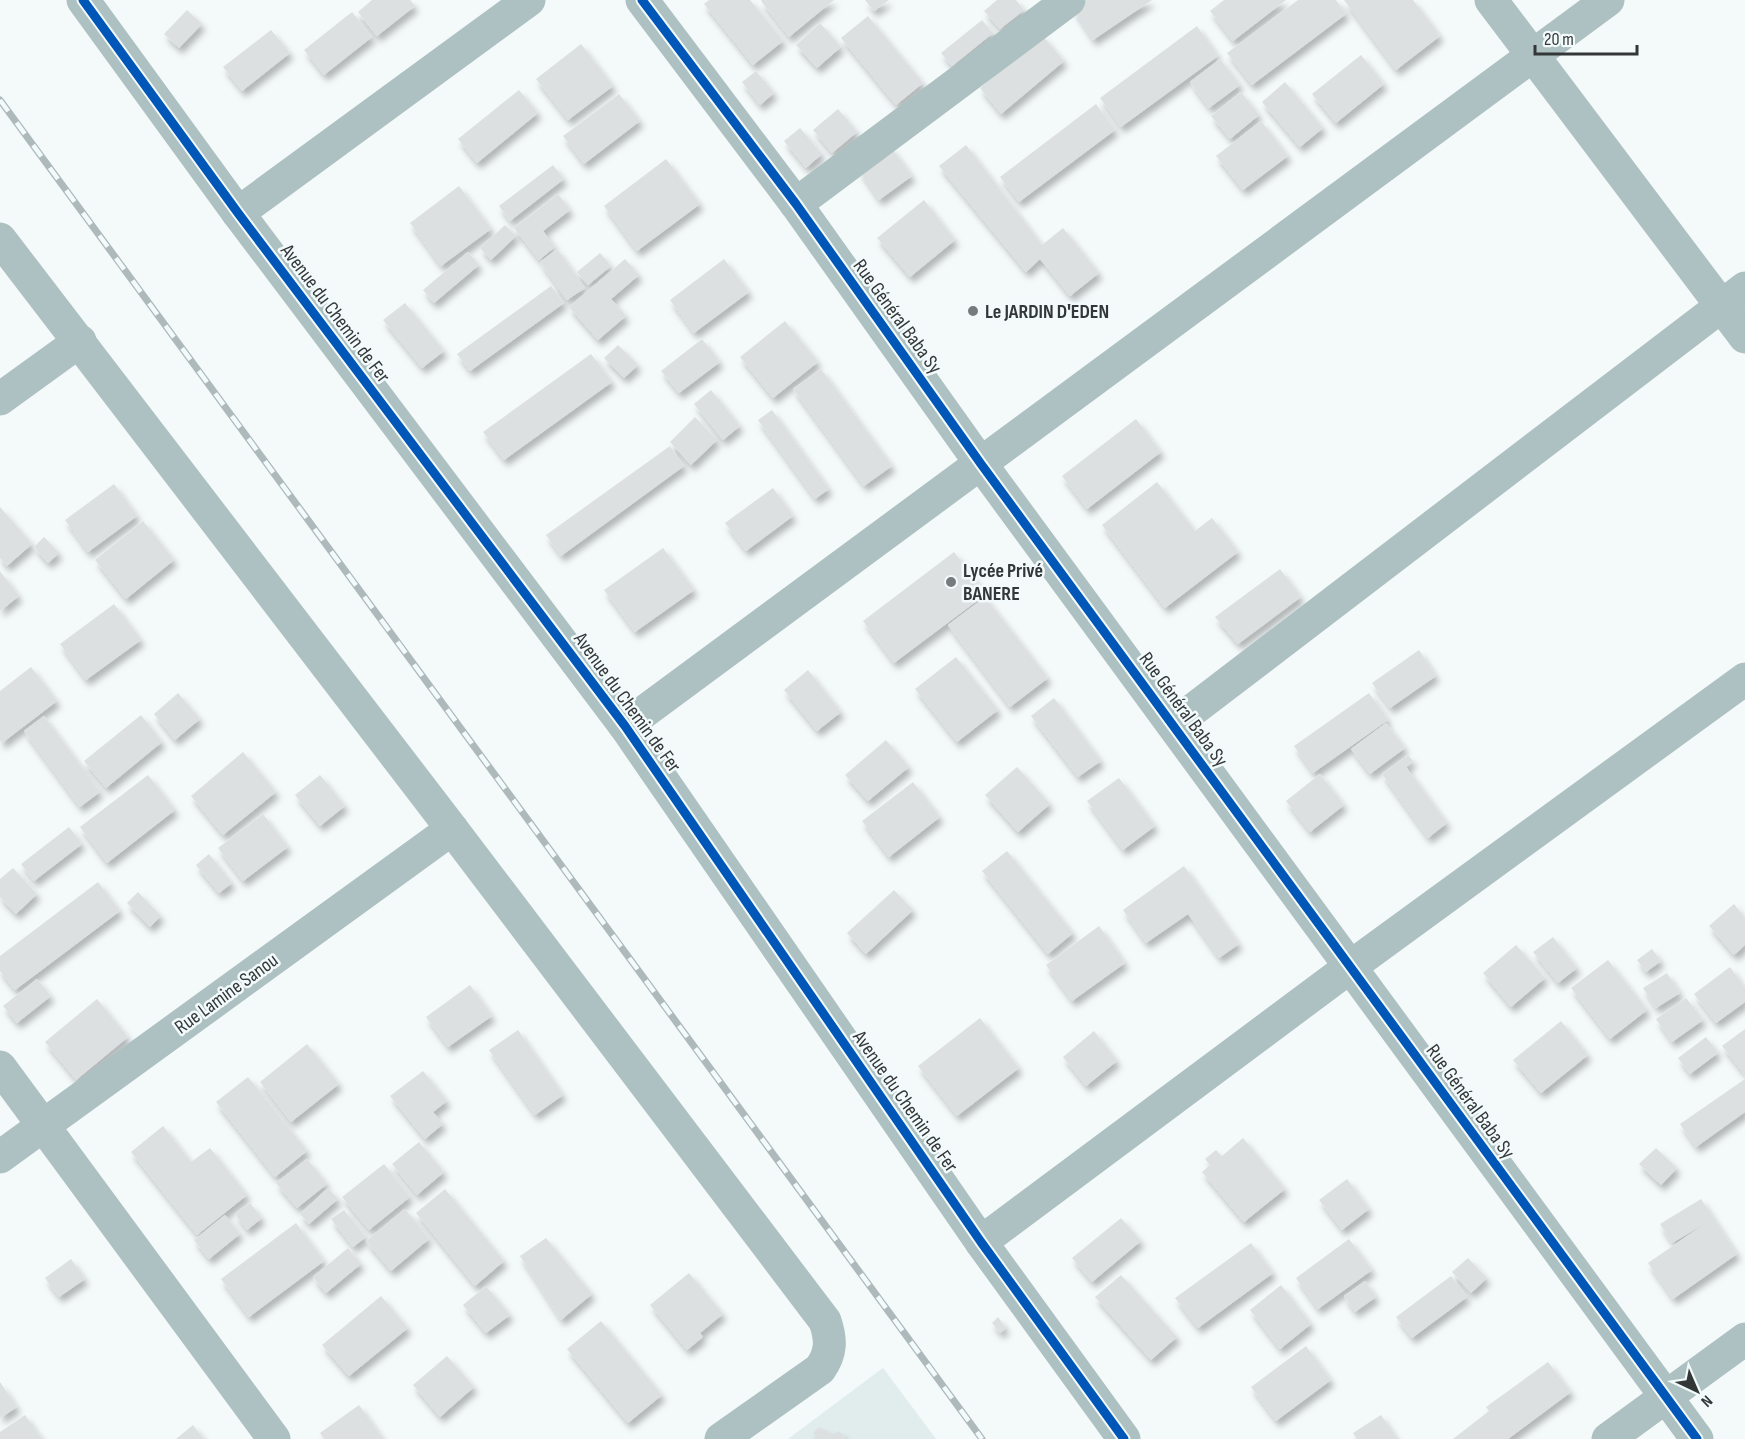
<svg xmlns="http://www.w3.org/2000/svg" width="1745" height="1439" font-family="'Sofia Sans Condensed',sans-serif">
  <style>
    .built { fill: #e1eced }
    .building { fill: #dde0e1; filter: url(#shadow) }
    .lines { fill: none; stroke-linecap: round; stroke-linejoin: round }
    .street { stroke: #adc0c2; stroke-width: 33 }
    .rail-casing { stroke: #aeb9bb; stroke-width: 7 }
    .rail { stroke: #f2fafb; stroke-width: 4.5; stroke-dasharray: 14; stroke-linecap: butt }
    .cycleway-casing { stroke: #f2fafb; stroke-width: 13 }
    .cycleway { stroke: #0057b8; stroke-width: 9 }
    .poi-dot { fill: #777b7b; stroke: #f2fafb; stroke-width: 2 }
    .labels { text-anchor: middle; stroke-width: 5; stroke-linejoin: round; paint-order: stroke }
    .poi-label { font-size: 20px; font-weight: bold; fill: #343737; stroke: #f2fafb; text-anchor: start }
    .street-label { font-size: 20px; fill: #343737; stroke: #f2fafb }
  </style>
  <defs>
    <filter id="shadow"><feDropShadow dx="3.5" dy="6" stdDeviation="3" flood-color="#0004"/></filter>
  </defs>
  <rect width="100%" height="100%" fill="#f4f9f9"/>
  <polygon class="built" points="883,1368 936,1439 788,1439"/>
  <g class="building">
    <polygon points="372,0 410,0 415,6 377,36 358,12"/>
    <polygon points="709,0 750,0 783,41 753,65 704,4"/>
    <polygon points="762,0 834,0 789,37 761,1"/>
    <polygon points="865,0 889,0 874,11"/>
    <polygon points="997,0 1016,0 1024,10 1000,29 984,11"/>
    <polygon points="1087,0 1152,0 1093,40 1073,9"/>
    <polygon points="1224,0 1286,0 1233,41 1210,11"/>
    <polygon points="1298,0 1336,0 1346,14 1252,85 1227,53"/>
    <polygon points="1344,0 1413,0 1440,36 1396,70"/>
    <polygon points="187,10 202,24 179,48 164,34"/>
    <polygon points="352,12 372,37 324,75 304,50"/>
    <polygon points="868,16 923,83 896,105 841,38"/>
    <polygon points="982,20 993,33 952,66 941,53"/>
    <polygon points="820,23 841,47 817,68 796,45"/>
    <polygon points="1197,26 1218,56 1121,127 1100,98"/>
    <polygon points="271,30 290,53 242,91 223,67"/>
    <polygon points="1042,35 1064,61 1001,114 980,88"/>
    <polygon points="581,44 613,86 568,120 536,79"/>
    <polygon points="1361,55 1384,84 1336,123 1312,94"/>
    <polygon points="1220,59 1240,85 1209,108 1190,82"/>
    <polygon points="756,71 774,93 760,105 742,82"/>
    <polygon points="1285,82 1323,128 1300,147 1262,102"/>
    <polygon points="519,90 538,113 477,163 458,139"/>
    <polygon points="1241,92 1259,115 1230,139 1211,116"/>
    <polygon points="619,94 640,121 584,164 563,136"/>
    <polygon points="1096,104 1115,130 1019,202 1000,177"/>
    <polygon points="838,109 857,132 832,153 813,130"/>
    <polygon points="1261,121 1288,156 1243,190 1216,156"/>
    <polygon points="800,128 822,154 806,168 784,141"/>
    <polygon points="966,145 1042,245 1063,228 1099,273 1070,296 1040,259 1026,272 939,166"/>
    <polygon points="891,147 912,176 879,200 859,170"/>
    <polygon points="666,159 700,204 637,251 604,206"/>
    <polygon points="553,165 564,179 510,221 499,206"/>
    <polygon points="459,186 491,229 441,266 410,223"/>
    <polygon points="558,194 570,210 543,231 555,247 539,260 514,228"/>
    <polygon points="924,200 955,240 910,277 877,238"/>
    <polygon points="505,225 516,236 491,260 480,248"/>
    <polygon points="557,249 585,288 567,300 540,262"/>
    <polygon points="468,252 479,265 434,303 423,290"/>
    <polygon points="600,253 611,266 588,285 577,272"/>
    <polygon points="625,259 639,275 611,299 626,316 598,340 569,307"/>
    <polygon points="724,259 749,292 694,333 670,300"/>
    <polygon points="551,286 564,303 470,371 457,354"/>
    <polygon points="405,303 444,351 422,368 383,320"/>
    <polygon points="785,321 818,362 773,398 740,357"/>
    <polygon points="702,339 720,362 679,393 661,371"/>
    <polygon points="618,345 638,365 624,378 604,358"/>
    <polygon points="591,354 612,382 504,460 483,432"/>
    <polygon points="821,369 892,466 864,486 793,389"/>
    <polygon points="711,390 740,426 723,440 694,404"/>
    <polygon points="772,410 829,489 815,499 758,420"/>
    <polygon points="695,417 717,440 691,465 670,442"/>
    <polygon points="1136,419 1161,452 1087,509 1062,476"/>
    <polygon points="670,446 684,466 561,556 546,535"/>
    <polygon points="1157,482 1195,531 1212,518 1238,552 1165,608 1102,525"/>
    <polygon points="114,484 137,516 88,552 65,520"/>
    <polygon points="773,488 793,516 746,551 725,523"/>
    <polygon points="0,507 32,544 7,566 0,558"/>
    <polygon points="143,521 174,560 126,599 95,560"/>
    <polygon points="44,537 59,553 48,563 34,547"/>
    <polygon points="663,548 694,590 635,632 604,590"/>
    <polygon points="954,552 986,594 894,663 863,621"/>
    <polygon points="1280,569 1301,597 1238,644 1215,617"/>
    <polygon points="0,571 19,596 0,611"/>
    <polygon points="985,597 1048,678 1010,707 948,625"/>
    <polygon points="114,604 141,640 86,680 60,644"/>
    <polygon points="1419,650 1436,676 1390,708 1372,683"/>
    <polygon points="956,657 998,710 957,742 915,689"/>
    <polygon points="31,667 57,701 2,743 0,740 0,691"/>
    <polygon points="808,670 841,712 817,731 784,690"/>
    <polygon points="178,693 200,719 175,740 154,714"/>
    <polygon points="1369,693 1388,720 1313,773 1294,746"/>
    <polygon points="1054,698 1101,761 1078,777 1031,716"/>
    <polygon points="141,715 162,742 106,788 84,761"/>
    <polygon points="44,716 100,792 80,807 24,731"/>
    <polygon points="1386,723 1405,748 1370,774 1351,749"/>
    <polygon points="886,740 909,767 868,801 845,775"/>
    <polygon points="243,752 276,792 223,835 191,796"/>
    <polygon points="1408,755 1413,761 1406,767 1447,823 1428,838 1382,774"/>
    <polygon points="1017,767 1050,804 1018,832 985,795"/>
    <polygon points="1320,774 1344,805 1310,832 1286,801"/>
    <polygon points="148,775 175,810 107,863 80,827"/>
    <polygon points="320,775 345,806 320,826 295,795"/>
    <polygon points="1119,778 1155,826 1123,850 1087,801"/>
    <polygon points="913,782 940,817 889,857 862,821"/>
    <polygon points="263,814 288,847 243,881 218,848"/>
    <polygon points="69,827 82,844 34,881 21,864"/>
    <polygon points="1007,851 1073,933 1048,954 982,871"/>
    <polygon points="209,854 232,883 219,893 196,865"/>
    <polygon points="1184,866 1239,944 1219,958 1188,914 1146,943 1123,910"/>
    <polygon points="13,868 37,894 16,914 0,897 0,879"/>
    <polygon points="98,882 120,911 15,990 0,971 0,956"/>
    <polygon points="894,890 913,910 866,954 847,933"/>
    <polygon points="138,892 161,916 150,927 127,903"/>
    <polygon points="1734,904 1745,918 1745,945 1734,955 1709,926"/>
    <polygon points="1099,926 1125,963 1072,1001 1046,965"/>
    <polygon points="1553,937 1577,968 1558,983 1533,952"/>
    <polygon points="1516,945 1545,978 1511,1007 1483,973"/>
    <polygon points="1652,949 1661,961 1646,972 1637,960"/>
    <polygon points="1608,960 1647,1010 1610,1039 1571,988"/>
    <polygon points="1730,967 1745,988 1745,1002 1716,1023 1694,994"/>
    <polygon points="1667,973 1680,993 1656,1008 1643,988"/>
    <polygon points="37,979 51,996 17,1023 3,1006"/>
    <polygon points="470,985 492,1016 448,1047 426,1017"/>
    <polygon points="1686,998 1703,1020 1672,1042 1656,1019"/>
    <polygon points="97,999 128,1037 76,1080 45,1042"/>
    <polygon points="980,1018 1019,1068 957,1116 918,1066"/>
    <polygon points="1561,1021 1588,1055 1541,1093 1513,1060"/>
    <polygon points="1745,1029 1745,1075 1722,1046"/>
    <polygon points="518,1030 563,1095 535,1115 489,1050"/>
    <polygon points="1094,1031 1117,1061 1086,1086 1063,1057"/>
    <polygon points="1706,1037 1718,1053 1690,1074 1678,1058"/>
    <polygon points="307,1044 339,1084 291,1122 260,1082"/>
    <polygon points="423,1071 447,1101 433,1112 443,1124 425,1139 390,1096"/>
    <polygon points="248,1077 307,1151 275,1177 216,1102"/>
    <polygon points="1745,1079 1745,1112 1696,1147 1680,1124"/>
    <polygon points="163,1126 191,1162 210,1148 247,1195 197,1235 131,1152"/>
    <polygon points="1243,1138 1285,1189 1244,1222 1202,1172 1210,1165 1205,1159 1216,1150 1222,1156"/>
    <polygon points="419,1142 444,1172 417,1195 392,1164"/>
    <polygon points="1656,1148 1677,1168 1661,1185 1639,1164"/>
    <polygon points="307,1159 327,1184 297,1208 276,1183"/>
    <polygon points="384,1164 410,1197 369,1230 342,1197"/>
    <polygon points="1347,1179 1369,1209 1342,1230 1319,1200"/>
    <polygon points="328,1188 338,1199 309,1224 300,1214"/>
    <polygon points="445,1189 504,1261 475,1286 416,1213"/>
    <polygon points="1701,1199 1737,1254 1673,1299 1648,1263 1706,1223 1672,1243 1660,1224"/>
    <polygon points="250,1203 262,1218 247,1230 235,1214"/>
    <polygon points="405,1209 429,1239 391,1271 366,1241"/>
    <polygon points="344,1210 366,1237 353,1247 331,1219"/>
    <polygon points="225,1215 240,1234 209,1259 194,1240"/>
    <polygon points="1121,1218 1141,1241 1092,1282 1072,1258"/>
    <polygon points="296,1223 324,1261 249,1317 221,1279"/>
    <polygon points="546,1238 592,1294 561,1320 520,1256"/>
    <polygon points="1349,1239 1372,1270 1318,1309 1296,1278"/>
    <polygon points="1251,1243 1273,1273 1198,1328 1175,1298"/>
    <polygon points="348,1248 361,1264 326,1293 313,1277"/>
    <polygon points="1468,1258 1487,1278 1471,1293 1452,1272"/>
    <polygon points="71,1259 85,1279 59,1297 45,1278"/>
    <polygon points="689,1273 723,1314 700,1333 703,1337 687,1350 650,1305"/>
    <polygon points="1121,1275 1177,1337 1151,1360 1095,1297"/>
    <polygon points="1451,1276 1467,1297 1412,1338 1396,1317"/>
    <polygon points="1365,1281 1376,1297 1355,1312 1344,1296"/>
    <polygon points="1281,1285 1311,1324 1280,1349 1250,1310"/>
    <polygon points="486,1286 510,1315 486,1333 463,1305"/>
    <polygon points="381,1296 408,1328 349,1376 322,1345"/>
    <polygon points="998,1317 1006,1328 1000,1333 992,1323"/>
    <polygon points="601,1321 662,1395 628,1423 567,1349"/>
    <polygon points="1306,1346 1331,1380 1276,1421 1251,1387"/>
    <polygon points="447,1356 474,1387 440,1417 413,1385"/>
    <polygon points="1548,1362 1571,1392 1508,1439 1453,1439 1489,1411 1486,1407"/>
    <polygon points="0,1382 17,1407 0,1418"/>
    <polygon points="359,1405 383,1439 324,1439 320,1433"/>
    <polygon points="25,1415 42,1439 0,1439 0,1432"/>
    <polygon points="1381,1415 1397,1439 1357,1439 1353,1433"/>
    <polygon points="193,1425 204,1439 176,1439"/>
    <polygon points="819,1427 833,1434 839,1431 846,1439 818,1439 813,1433"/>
  </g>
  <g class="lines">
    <g class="street">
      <polyline points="83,0 238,213 625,726 981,1242 1124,1439"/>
      <polyline points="642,0 796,204 981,464 1697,1439"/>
      <polyline points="1491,0 1745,337"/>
      <polyline points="796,204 1069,0"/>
      <polyline points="238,213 529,0"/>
      <path d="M0 239 452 829 825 1321C831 1339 832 1352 820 1369L721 1439"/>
      <polyline points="0,399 80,341"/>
      <polyline points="1173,725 1745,288"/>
      <polyline points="625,726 1608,0"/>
      <polyline points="0,1067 274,1439"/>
      <polyline points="0,1157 452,829"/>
      <polyline points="981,1242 1350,967 1745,679"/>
      <polyline points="1608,1439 1745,1339"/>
    </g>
    <defs>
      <polyline id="rail" points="0,100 982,1439"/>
    </defs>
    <use href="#rail" class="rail-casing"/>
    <use href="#rail" class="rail"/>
    <defs>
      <g id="cycleway">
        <polyline points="83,0 238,213 625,726 981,1242 1124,1439"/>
        <polyline points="642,0 796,204 981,464 1697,1439"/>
      </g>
    </defs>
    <use href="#cycleway" class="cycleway-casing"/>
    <use href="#cycleway" class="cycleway"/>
  </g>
  <g class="poi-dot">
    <circle cx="973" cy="311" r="6"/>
    <circle cx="951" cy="582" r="6"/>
  </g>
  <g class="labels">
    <g class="poi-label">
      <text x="985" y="318">Le JARDIN D'EDEN</text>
      <text x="963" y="577">Lycée Privé<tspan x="963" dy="23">BANERE</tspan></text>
    </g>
    <g class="street-label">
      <text transform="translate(336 313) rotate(53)" y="7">Avenue du Chemin de Fer</text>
      <text transform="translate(898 316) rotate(54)" y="7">Rue Général Baba Sy</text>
      <text transform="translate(628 702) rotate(54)" y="7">Avenue du Chemin de Fer</text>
      <text transform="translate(1184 709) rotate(54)" y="7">Rue Général Baba Sy</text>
      <text transform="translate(226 993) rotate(-36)" y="7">Rue Lamine Sanou</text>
      <text transform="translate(906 1101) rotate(55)" y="7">Avenue du Chemin de Fer</text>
      <text transform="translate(1471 1101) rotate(54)" y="7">Rue Général Baba Sy</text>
    </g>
  </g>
  <g transform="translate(1697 1391) rotate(136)" stroke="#f2fafb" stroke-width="4.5" paint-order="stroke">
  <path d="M0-4.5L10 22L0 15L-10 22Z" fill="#343737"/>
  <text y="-9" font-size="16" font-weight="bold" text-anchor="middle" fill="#343737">N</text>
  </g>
  <path d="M1535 45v9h102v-9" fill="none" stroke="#343737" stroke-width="3"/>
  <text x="1544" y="45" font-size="18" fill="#343737" stroke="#f2fafb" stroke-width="4.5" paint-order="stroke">20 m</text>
</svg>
